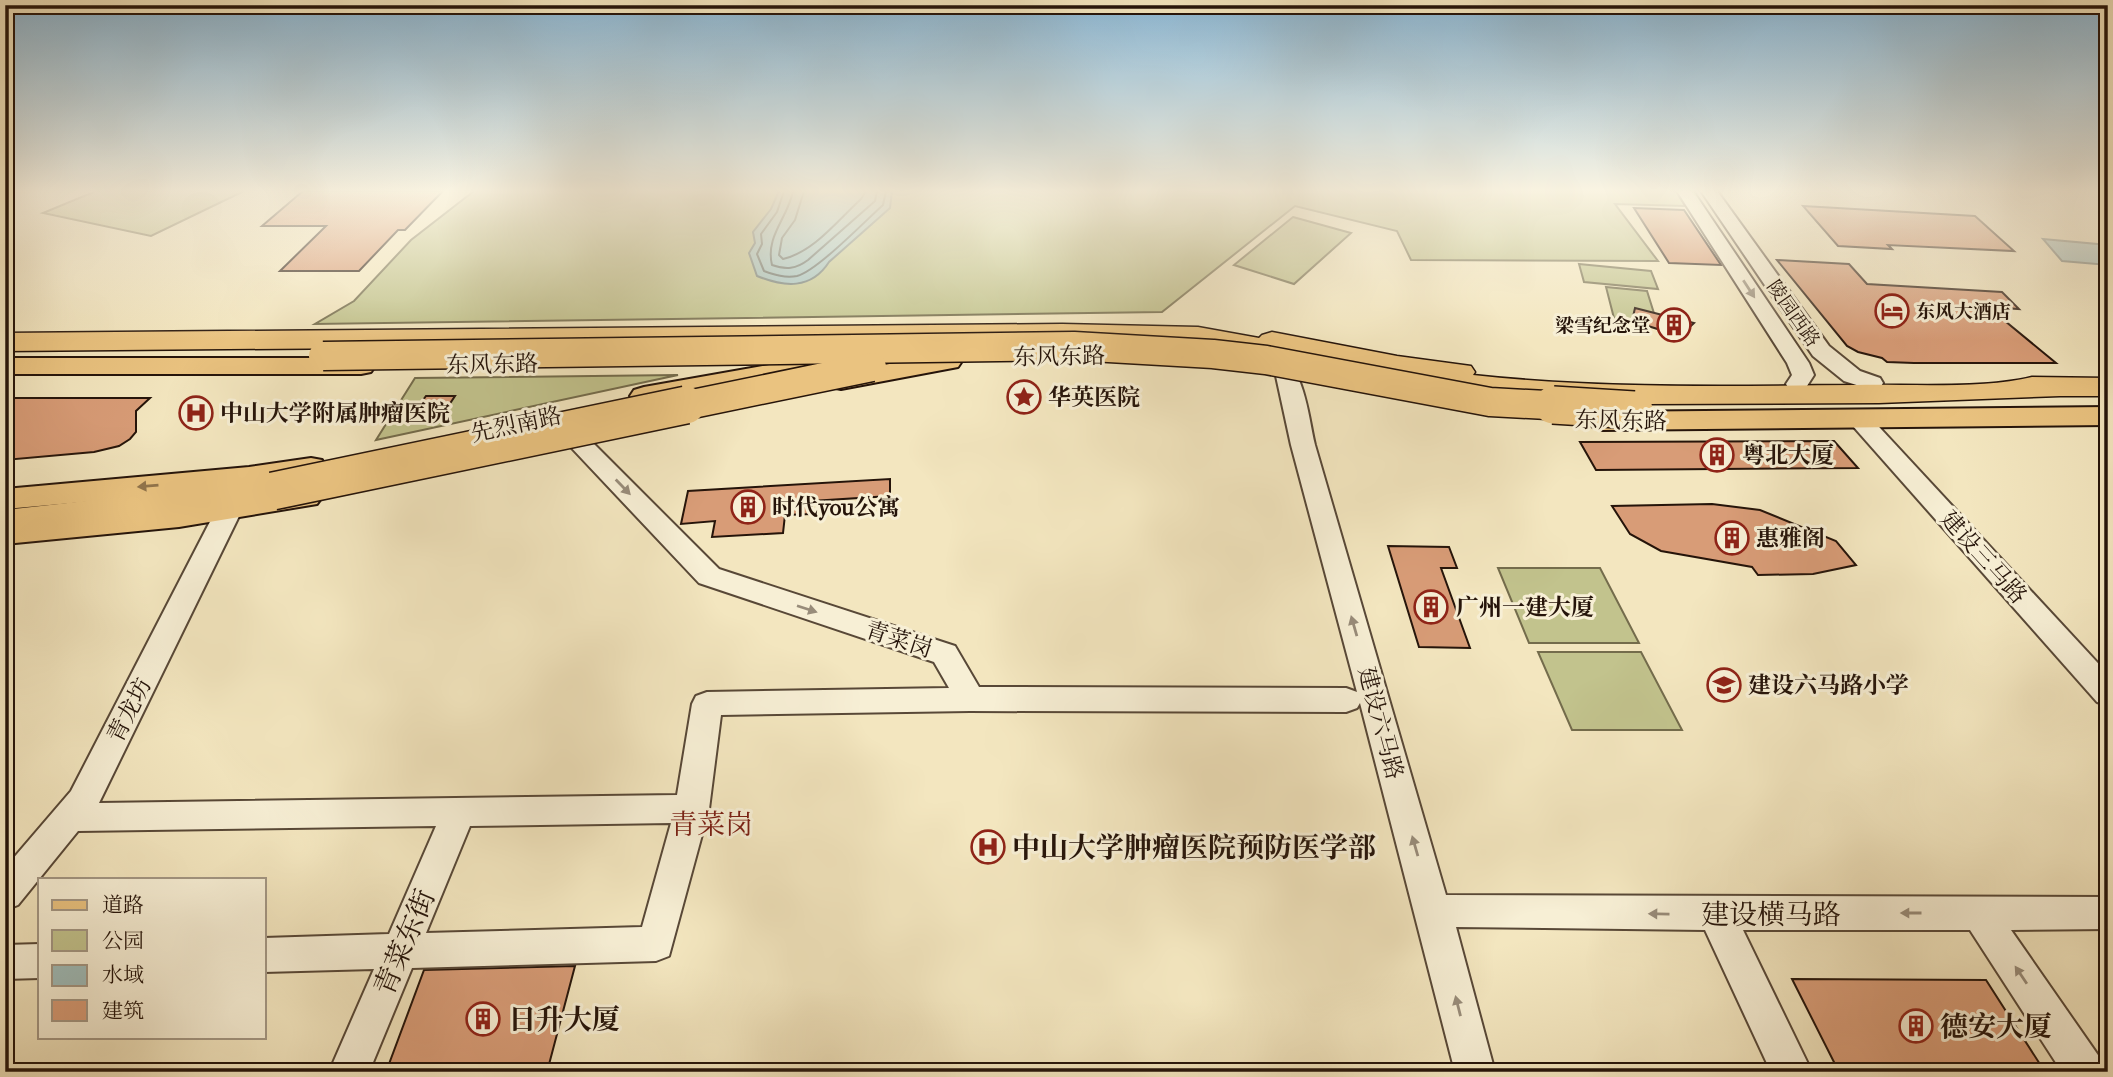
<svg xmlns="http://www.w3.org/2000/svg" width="2113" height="1077" font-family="'IM FELL French Canon','Noto Serif SC',serif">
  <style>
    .green { fill: #c2c38d; stroke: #746c4c; stroke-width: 2 }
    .water { fill: #9fbdbb; stroke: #6e7974; stroke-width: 2 }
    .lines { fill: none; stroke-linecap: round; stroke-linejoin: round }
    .shore { stroke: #626862; stroke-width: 2 }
    .building { fill: #d89c77; stroke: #25140a; stroke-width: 2 }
    .minor-casing { stroke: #584837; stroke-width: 4 }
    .major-casing { stroke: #25140a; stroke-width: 4 }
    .highway-casing { stroke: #25140a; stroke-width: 3 }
    .minor { fill: #f7efd5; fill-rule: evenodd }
    .major { fill: #eac380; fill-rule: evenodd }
    .highway { fill: #eac380; fill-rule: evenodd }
    .highway-bridge-far1-casing { stroke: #25140a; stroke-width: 31; stroke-linecap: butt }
    .highway-bridge-casing { stroke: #25140a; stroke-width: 40; stroke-linecap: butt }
    .highway-bridge-far1 { stroke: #eac380; stroke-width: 28 }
    .highway-bridge { stroke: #eac380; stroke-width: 37 }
    .oneway { fill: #988c7a }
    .oneway2 { fill: #91744b }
    .labels { text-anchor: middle; stroke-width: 6; stroke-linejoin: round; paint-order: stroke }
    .far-poi-label { font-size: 19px; font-weight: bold; fill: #25140a; stroke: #f7efd5; text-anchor: start }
    .far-street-label { font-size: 19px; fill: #25140a; stroke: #f7efd5 }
    .street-label { font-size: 23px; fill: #25140a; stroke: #f7efd5 }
    .poi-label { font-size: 23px; font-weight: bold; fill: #25140a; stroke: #f7efd5; text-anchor: start }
    .near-neighbourhood-label { font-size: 28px; fill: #7a1f14; stroke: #f7efd5 }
    .near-poi-label { font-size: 28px; font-weight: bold; fill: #25140a; stroke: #f7efd5; text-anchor: start }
    .near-street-label { font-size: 28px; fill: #25140a; stroke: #f7efd5 }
  </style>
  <rect width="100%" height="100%" fill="#f3e6bf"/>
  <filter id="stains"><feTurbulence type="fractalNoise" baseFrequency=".00286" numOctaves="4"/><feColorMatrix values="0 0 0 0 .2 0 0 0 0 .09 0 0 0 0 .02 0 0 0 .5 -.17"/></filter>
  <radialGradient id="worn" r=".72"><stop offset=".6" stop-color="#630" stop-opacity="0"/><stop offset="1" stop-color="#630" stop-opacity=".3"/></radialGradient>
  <g class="green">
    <polygon points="96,191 244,191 151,236 43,213"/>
    <polygon points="474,191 1676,191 1685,206 1615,204 1658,261 1411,260 1397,231 1295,206 1162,312 315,324 354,301 411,240"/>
    <polygon points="1293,217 1351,233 1294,284 1234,265"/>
    <polygon points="1579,264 1651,271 1658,289 1584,282"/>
    <polygon points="1606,287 1647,291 1658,326 1615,322"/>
    <polygon points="678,375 376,440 415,378"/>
    <polygon points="1498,568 1600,568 1639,643 1529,643"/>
    <polygon points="1538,652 1641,652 1682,730 1572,730"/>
  </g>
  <g class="water">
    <path d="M779 191H892L890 208 829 262C811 290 784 287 757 276L749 253 755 243 753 232 771 209Z"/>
    <polygon points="2043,239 2108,245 2108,265 2062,261"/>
  </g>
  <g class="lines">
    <g class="shore">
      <path d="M784 191 777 212 761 234 762 244 757 254 764 271C775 275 785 278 797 276 817 271 865 221 883 205L886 191"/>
      <path d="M793 191C788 218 765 236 772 265 786 270 796 269 808 260L875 201 877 191"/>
      <path d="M804 191 795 220 782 238 779 255 783 259C814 252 838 220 861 199L866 191"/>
    </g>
  </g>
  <g class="building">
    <polygon points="303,191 443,191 405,230 398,230 359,271 280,271 326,226 262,226"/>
    <polygon points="1803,206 1975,216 2014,251 1888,245 1892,249 1838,246"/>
    <polygon points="1634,208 1684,210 1721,265 1669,263"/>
    <polygon points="1777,260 1849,264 1867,284 2002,292 2019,309 1988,307 2056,363 1914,363 1887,362 1882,358 1858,352 1847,346"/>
    <polygon points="1635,308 1694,323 1680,336 1632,321"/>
    <polygon points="426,396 455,396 437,423 406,423"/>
    <polygon points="5,398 150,398 136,411 136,432 130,439 119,446 94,452 5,460"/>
    <polygon points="1834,441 1858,468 1596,470 1580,442"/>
    <polygon points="890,479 890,496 812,501 811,514 785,515 783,533 712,537 715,521 681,524 688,491"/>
    <polygon points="1712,504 1760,510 1836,541 1856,565 1813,574 1758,575 1752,567 1661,551 1630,534 1612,506"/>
    <polygon points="1388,546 1449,547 1457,568 1441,568 1470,648 1419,647"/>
    <polygon points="575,966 547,1072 386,1072 424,970"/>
    <polygon points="1792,979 1986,980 2045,1072 1839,1072"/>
  </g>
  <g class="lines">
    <defs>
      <g id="minor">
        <polygon points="1677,191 1693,191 1809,363 1814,375 1805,389 1789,389 1786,384 1792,375 1787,363"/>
        <polygon points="1701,191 1717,191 1829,346 1860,371 1880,378 1883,383 1880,388 1872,390 1844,381 1813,356"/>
        <path d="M1264 347C1305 357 1307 412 1315 445L1446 895 2108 897V929L2011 930 2100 1058 2106 1072H2062L1970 930H1743L1812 1072H1771L1705 930 1456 927 1495 1072H1455L1360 703 1357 708 1346 712 970 711 721 715 709 809 669 956 656 961 412 968 369 1072H329L374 969 264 972V938L389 934 436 826 78 831 18 905 5 910V868L71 791 216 510 220 504 229 502 238 504 242 510 99 803 677 795 692 704 696 696 707 692 949 688 934 662 699 583 567 443 563 438 567 433H583L719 569 955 646 979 687 1346 688 1357 692 1291 445 1276 376 1253 353 1256 348ZM671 823 642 927 426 933 470 826Z"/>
        <polygon points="1860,413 1868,415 2108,674 2108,705 2097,702 1852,425 1848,420 1852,415"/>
        <polygon points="40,944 40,978 5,979 5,945"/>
      </g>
      <g id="major">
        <polygon points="842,352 852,354 856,360 852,366 644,405 634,402 630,396 634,390 644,387"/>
        <polygon points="948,353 958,355 962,361 958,367 841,389 831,387 827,381 831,375 841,373"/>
        <polygon points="5,358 361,358 371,360 375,366 371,372 361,374 5,374"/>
        <polygon points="2108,407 2108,425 1603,430 1593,427 1588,421 1593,415 1603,412"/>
        <polygon points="311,458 322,460 326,467 322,474 249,487 5,509 5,489 249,467"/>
        <polygon points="306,487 317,490 322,497 317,504 179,527 5,544 5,522 179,507"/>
      </g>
      <g id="highway">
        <path d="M1062 324 1198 327 1259 338 1262 335 1272 332 1397 356 1471 366 1475 372 1473 375C1601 389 1729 386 1857 385 1908 384 1984 389 2032 377L2108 378V396H2060L1879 403 1644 404 1517 398 1433 388 1422 386 1418 379 1419 377 1310 357 1297 363 1198 345 1062 342 5 351V333Z"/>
        <polygon points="273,480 285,483 290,491 285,499 187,514 5,534 5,510"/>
      </g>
    </defs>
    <use href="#minor" class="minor-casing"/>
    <use href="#major" class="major-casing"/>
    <use href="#highway" class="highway-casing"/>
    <use href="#minor" class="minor"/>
    <use href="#major" class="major"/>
    <use href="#highway" class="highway"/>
    <defs>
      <g id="highway-bridge-far1">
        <polyline points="323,356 1074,346 1213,354 1266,360 1490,402 1584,407"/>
        <polyline points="678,407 872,367"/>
      </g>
      <g id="highway-bridge">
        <polyline points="1553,405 1634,410"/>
        <polyline points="273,491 686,405"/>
      </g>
    </defs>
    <use href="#highway-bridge-far1" class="highway-bridge-far1-casing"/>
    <use href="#highway-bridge" class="highway-bridge-casing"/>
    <use href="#highway-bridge-far1" class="highway-bridge-far1"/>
    <use href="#highway-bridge" class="highway-bridge"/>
  </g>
  <defs><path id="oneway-solid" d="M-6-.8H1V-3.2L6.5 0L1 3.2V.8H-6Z" transform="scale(1.75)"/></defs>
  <g class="oneway">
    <use href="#oneway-solid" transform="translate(1749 289) rotate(57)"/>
    <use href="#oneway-solid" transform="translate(623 487) rotate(46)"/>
    <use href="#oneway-solid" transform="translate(807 609) rotate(18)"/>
    <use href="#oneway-solid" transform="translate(1354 626) rotate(-106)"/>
    <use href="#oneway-solid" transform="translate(1415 846) rotate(-106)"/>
    <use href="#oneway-solid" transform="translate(1911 913) rotate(180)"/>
    <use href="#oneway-solid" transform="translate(1659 914) rotate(-179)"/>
    <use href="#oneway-solid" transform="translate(2021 975) rotate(-124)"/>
    <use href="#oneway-solid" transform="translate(1458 1006) rotate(-104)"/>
  </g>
  <use class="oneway2" href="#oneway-solid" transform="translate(148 486) rotate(175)"/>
  <linearGradient id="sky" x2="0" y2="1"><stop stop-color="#8bb8d6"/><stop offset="0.56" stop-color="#faf4e2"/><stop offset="1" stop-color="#faf4e2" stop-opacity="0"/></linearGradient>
  <rect width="2113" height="341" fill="url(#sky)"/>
  <defs>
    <symbol id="hotel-ring" viewBox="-11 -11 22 22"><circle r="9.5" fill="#f7efd5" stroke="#8f2418" stroke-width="1.5"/><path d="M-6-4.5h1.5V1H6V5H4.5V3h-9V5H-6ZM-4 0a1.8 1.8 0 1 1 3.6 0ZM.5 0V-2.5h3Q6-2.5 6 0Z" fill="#8f2418"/></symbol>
    <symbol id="building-ring" viewBox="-11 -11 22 22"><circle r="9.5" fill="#f7efd5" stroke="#8f2418" stroke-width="1.5"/><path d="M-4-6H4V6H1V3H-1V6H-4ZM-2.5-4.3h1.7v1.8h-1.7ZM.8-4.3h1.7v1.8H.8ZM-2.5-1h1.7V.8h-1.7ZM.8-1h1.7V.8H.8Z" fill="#8f2418"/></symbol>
    <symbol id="sight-ring" viewBox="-11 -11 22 22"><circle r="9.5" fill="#f7efd5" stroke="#8f2418" stroke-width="1.5"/><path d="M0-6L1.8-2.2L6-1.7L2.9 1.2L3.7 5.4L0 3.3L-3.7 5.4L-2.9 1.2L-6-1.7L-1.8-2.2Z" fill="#8f2418"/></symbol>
    <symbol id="hospital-ring" viewBox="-11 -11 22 22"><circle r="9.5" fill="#f7efd5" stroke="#8f2418" stroke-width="1.5"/><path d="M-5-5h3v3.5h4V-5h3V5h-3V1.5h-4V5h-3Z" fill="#8f2418"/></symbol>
    <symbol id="school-ring" viewBox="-11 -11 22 22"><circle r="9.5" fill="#f7efd5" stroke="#8f2418" stroke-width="1.5"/><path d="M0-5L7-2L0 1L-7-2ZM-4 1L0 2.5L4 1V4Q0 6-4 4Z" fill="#8f2418"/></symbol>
  </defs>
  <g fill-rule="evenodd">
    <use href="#hotel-ring" x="1873" y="292" width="38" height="38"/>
    <use href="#building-ring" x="1655" y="306" width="38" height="38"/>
    <use href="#sight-ring" x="1005" y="378" width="38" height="38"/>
    <use href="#hospital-ring" x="177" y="394" width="38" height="38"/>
    <use href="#building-ring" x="1698" y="436" width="38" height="38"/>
    <use href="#building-ring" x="729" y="488" width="38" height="38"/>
    <use href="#building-ring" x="1713" y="519" width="38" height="38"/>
    <use href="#building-ring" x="1412" y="588" width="38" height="38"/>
    <use href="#school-ring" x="1705" y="666" width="38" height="38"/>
    <use href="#hospital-ring" x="969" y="828" width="38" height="38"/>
    <use href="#building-ring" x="464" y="1000" width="38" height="38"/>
    <use href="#building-ring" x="1897" y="1007" width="38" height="38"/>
  </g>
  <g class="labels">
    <g class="far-poi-label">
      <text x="1916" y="318">东风大酒店</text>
      <text x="1650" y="332" text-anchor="end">梁雪纪念堂</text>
    </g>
    <g class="far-street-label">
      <text transform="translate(1794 313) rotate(55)" y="7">陵园西路</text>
    </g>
    <g class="street-label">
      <text transform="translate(1059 356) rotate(-1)" y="8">东风东路</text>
      <text transform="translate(492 364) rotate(-1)" y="8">东风东路</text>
      <text transform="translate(1621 420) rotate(1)" y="8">东风东路</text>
      <text transform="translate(516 424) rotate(-12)" y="8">先烈南路</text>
      <text transform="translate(1984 557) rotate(48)" y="8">建设三马路</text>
      <text transform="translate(899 639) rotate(18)" y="8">青菜岗</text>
      <text transform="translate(129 710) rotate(-63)" y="8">青龙坊</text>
      <text transform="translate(1381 723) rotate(75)" y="8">建设六马路</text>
    </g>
    <g class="poi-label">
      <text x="1048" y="405">华英医院</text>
      <text x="220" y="421">中山大学附属肿瘤医院</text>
      <text x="1742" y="463">粤北大厦</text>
      <text x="772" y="515">时代you公寓</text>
      <text x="1756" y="546">惠雅阁</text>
      <text x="1456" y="615">广州一建大厦</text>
      <text x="1748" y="693">建设六马路小学</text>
    </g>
    <g class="near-neighbourhood-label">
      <text x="711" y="834">青菜岗</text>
    </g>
    <g class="near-poi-label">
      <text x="1012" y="857">中山大学肿瘤医院预防医学部</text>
      <text x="508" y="1029">日升大厦</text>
      <text x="1940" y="1036">德安大厦</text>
    </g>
    <g class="near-street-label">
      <text x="1771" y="924">建设横马路</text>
      <text transform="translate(404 942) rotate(-67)" y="10">青菜东街</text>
    </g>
  </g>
  <rect width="2113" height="1077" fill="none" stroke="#f3e6bf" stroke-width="28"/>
  <rect x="7" y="7" width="2099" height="1063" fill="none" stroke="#25140a" stroke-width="3.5"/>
  <rect x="14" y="14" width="2085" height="1049" fill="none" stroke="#25140a" stroke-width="2"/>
  <rect x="38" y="878" width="228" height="161" fill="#f7efd5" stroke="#a39784" stroke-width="2"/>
  <rect x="52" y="900" width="35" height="10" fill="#eac380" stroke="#a39784" stroke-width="2"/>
  <text x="102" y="912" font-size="21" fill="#25140a">道路</text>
  <rect x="52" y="930" width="35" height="21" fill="#c2c38d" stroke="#a39784" stroke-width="2"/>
  <text x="102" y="948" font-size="21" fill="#25140a">公园</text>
  <rect x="52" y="965" width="35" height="21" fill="#9fbdbb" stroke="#a39784" stroke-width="2"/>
  <text x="102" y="982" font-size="21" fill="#25140a">水域</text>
  <rect x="52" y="1000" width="35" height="21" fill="#d89c77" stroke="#a39784" stroke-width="2"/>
  <text x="102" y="1018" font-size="21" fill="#25140a">建筑</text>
  <rect width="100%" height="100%" filter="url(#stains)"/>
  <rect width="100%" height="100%" fill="url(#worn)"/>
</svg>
